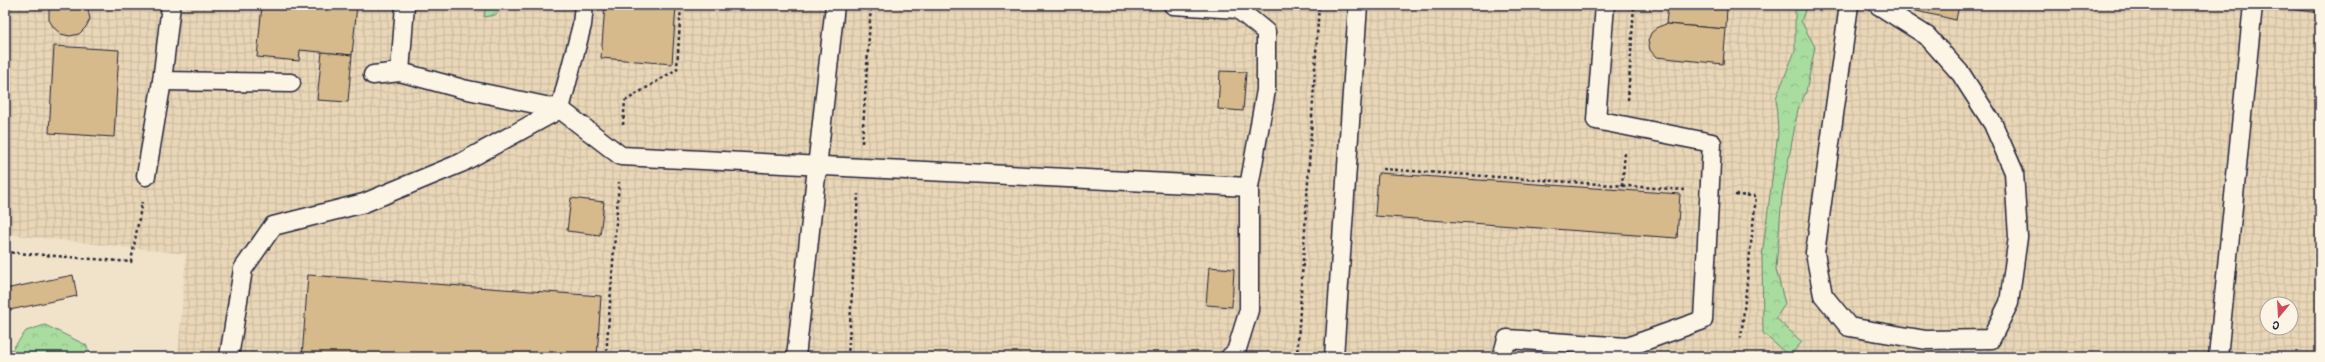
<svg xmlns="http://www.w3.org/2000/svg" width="2325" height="362" font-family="Pangolin,sans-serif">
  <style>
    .industrial { fill: url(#industrial-grid); fill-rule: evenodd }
    .forest { fill: url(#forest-crowns); stroke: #66806e }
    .building { fill: #d6ba8b; stroke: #22223b }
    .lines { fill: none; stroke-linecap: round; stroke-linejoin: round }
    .service-casing { stroke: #22223b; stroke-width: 21 }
    .path { stroke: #22223b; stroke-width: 2.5; stroke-dasharray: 3 3; stroke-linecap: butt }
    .service { stroke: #fcf5e5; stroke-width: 18 }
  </style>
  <defs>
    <pattern id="industrial-grid" width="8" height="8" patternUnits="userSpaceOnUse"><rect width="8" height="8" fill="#e9d7b7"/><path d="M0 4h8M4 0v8" fill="none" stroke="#c8b89e"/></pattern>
    <pattern id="forest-crowns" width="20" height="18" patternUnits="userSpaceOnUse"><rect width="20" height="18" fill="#a9dda0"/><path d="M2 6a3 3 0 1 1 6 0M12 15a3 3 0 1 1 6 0" fill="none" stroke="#91bd8b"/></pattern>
  </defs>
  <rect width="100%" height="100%" fill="#f1e3ca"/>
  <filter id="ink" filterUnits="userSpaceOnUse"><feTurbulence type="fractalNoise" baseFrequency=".025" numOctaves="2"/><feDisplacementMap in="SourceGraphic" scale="8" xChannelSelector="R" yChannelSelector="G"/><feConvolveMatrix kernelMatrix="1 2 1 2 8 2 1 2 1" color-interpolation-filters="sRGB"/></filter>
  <g filter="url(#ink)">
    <path class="industrial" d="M5 5H2320V357H178L186 254 5 234ZM2267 304H2291V328H2267Z"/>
    <g class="forest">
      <polygon points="486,5 506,5 495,15 484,17"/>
      <polygon points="1795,5 1807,5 1801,21 1815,47 1806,92 1798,109 1782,196 1776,269 1785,304 1776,318 1802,342 1789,356 1763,333 1762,256 1778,133 1776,98 1795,51"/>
      <polygon points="45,325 86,345 92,357 5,357 5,352 8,355 26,331"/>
    </g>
    <g class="building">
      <polygon points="52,5 87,5 90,19 86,27 79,34 70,36 61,34 54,28 49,20 49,11"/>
      <polygon points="262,5 357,5 352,55 300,50 299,61 257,57"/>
      <polygon points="605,5 676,5 672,64 601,58"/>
      <polygon points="1668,5 1727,5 1726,29 1666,24"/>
      <polygon points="1909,5 1959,5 1956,20 1908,9"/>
      <polygon points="2267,5 2320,5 2320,13 2267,6"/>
      <polygon points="1666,24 1726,29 1723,64 1656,57 1650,50 1648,41 1651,33 1658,27"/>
      <polygon points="54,46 119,50 114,137 49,133"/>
      <polygon points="322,52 352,55 348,102 317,100"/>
      <polygon points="1220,71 1246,72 1243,111 1218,109"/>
      <polygon points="1378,173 1680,194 1677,238 1375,216"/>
      <polygon points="571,198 604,202 600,235 567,231"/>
      <polygon points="1209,267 1234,269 1232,307 1206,305"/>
      <polygon points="73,275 77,296 5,311 5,289"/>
      <polygon points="308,275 601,296 597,357 302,357"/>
    </g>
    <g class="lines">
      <defs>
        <g id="service">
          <polyline points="1173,5 1238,9 1266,32 1266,90 1249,187 1249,310 1236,352 1230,357"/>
          <polyline points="1605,5 1596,120 1712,143 1703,320 1627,347 1626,357"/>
          <polyline points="1849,5 1815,253 1823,295 1849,327 1926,340 1991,339 2009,303 2018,237 2014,172 1993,124 1961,74 1927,36 1878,5"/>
          <polyline points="400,72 405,5"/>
          <polyline points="373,75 400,72 463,89 560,109 621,156 1249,187"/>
          <polyline points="162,81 291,83"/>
          <polyline points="146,176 162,81 171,5"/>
          <polyline points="229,357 243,269 273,226 364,203 461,163 560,109 582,25 584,5"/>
          <polyline points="796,357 835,5"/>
          <polyline points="1334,357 1358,5"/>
          <polyline points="1502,357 1507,339 1627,347"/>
          <polyline points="2218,357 2253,5"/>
        </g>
      </defs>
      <use href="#service" class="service-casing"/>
      <g class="path">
        <polyline points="1628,100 1634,5"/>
        <polyline points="623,125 625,101 677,69 681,5"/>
        <polyline points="862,143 871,5"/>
        <polyline points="1383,169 1685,190"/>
        <polyline points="1622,186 1625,153"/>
        <polyline points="1735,195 1756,196 1741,338"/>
        <polyline points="5,252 131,262 142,202"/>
        <polyline points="606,357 619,182"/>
        <polyline points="848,357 858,194"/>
        <polyline points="1297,357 1319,5"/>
      </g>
      <use href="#service" class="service"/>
    </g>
  </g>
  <rect width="2325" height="362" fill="none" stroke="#fcf5e5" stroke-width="20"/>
  <rect x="10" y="10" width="2305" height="342" fill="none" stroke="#22223b" stroke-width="1.5" filter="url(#ink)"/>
  <g transform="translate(2279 316) rotate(198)"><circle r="19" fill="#fcf5e5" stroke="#a5a1a1"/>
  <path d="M0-3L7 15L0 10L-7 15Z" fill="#d1495b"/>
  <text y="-6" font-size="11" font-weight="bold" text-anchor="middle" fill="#22223b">С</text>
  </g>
</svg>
